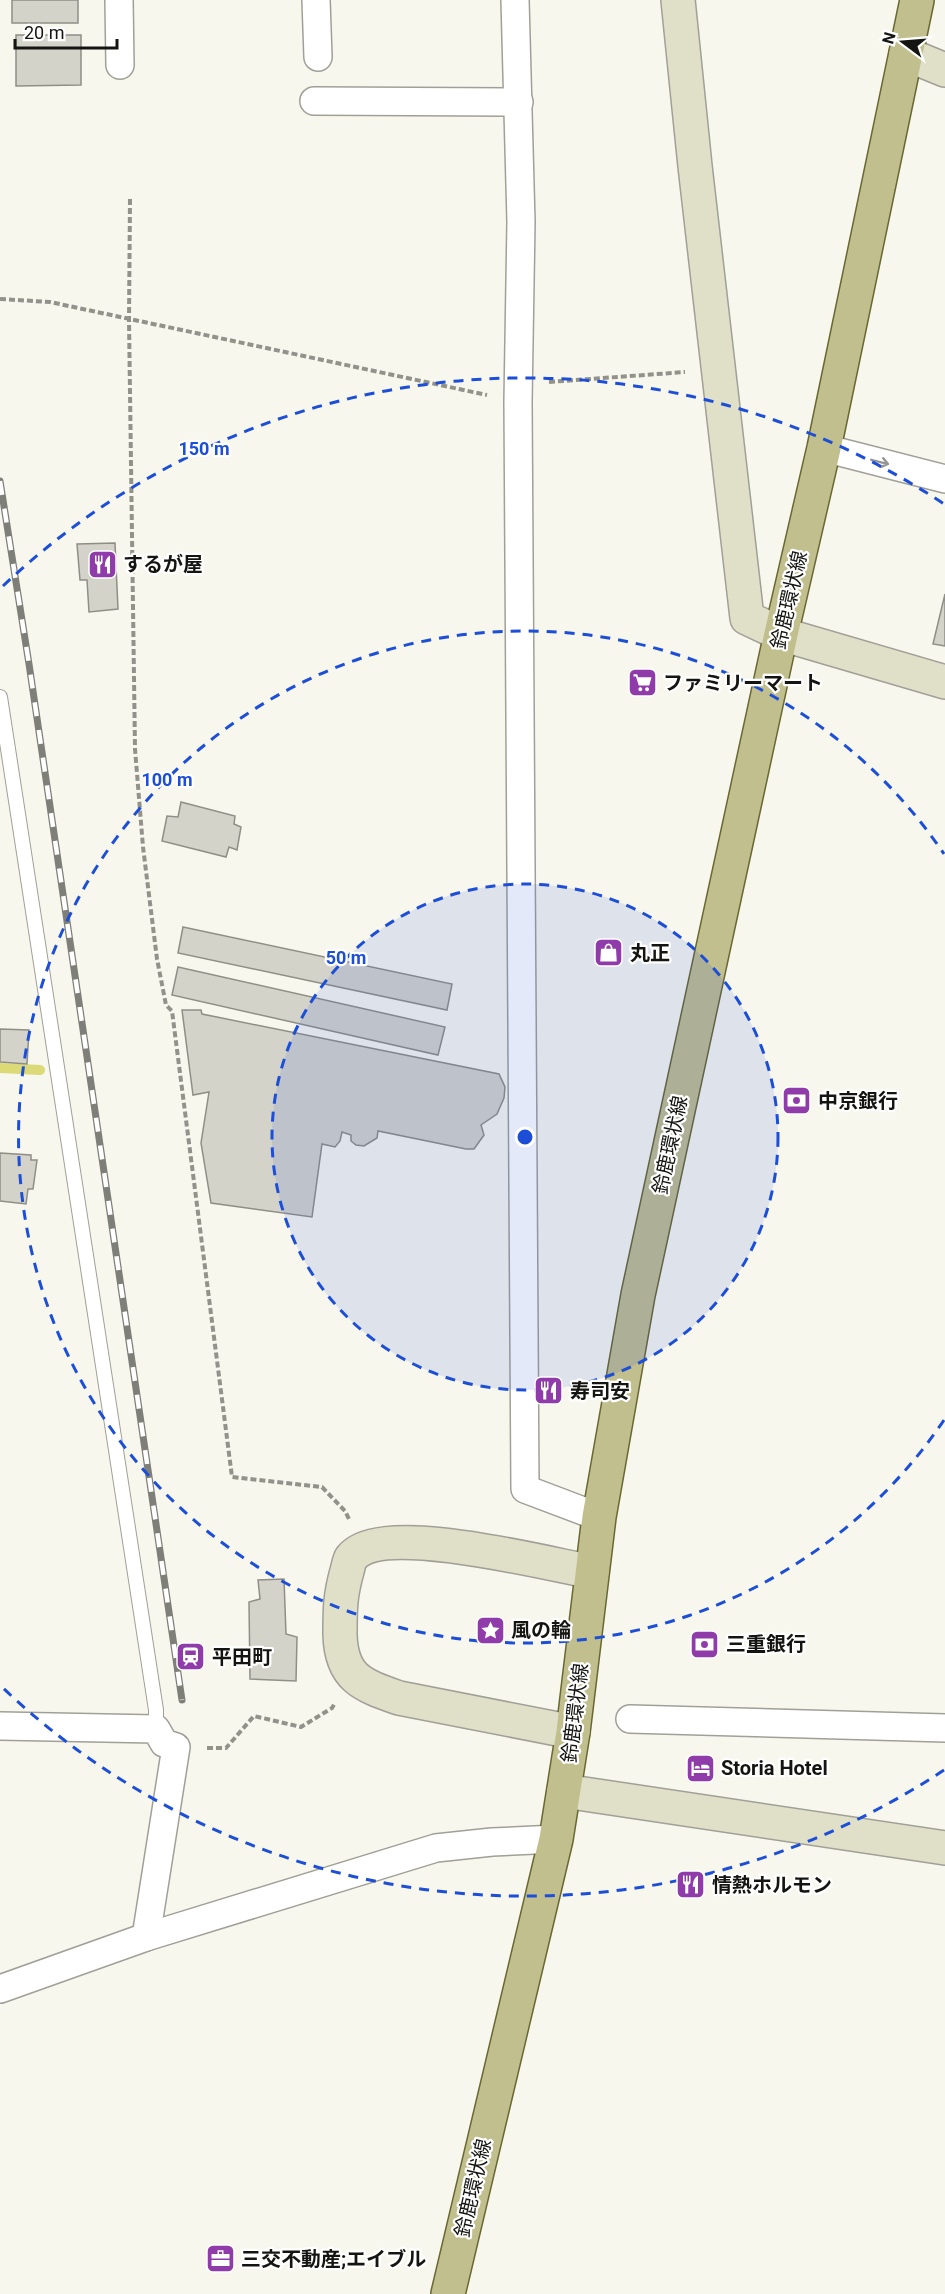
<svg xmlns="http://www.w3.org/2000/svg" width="945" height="2294" font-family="Roboto,'Noto Sans JP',sans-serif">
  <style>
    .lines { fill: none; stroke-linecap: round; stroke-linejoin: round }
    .stream { stroke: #dcd977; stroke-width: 10 }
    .building { fill: #d3d3ca; stroke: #8f8f87; stroke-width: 1.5 }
    .lane-casing { stroke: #a0a098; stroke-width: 16 }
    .street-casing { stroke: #a0a098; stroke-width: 30 }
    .secondary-casing { stroke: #a0a098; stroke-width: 36 }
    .primary-casing { stroke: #696832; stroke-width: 36 }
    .path { stroke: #92928b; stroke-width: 4; stroke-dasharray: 6 3; stroke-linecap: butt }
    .lane { stroke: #fff; stroke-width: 14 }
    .street { stroke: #fff; stroke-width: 27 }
    .secondary { stroke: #e0dfc7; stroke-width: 33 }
    .primary { stroke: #c1bf8e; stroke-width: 33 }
    .rail-casing { stroke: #7f7f79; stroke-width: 7 }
    .rail { stroke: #fff; stroke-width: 4.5; stroke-dasharray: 14; stroke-linecap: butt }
    .oneway { stroke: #959594 }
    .ring { fill: none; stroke: #1d4ed8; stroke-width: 3; stroke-dasharray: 10 8 }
    .labels { text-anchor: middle; stroke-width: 4.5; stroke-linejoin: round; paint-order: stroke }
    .poi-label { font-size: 20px; font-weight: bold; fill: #141411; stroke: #fff; text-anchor: start }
    .street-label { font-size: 20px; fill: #141411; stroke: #fff }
    .centre { fill: #1d4ed8; stroke: #fff; stroke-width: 3 }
    .ring-label { font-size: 18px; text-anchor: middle; font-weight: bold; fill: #1d4ed8; stroke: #fff; stroke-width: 4.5; stroke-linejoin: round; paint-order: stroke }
  </style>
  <rect width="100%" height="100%" fill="#f7f7ee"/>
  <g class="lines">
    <polyline class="stream" points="0,1068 40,1070"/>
  </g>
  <g class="building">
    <rect x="12" y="0" width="66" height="23"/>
    <polygon points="16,35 81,35 81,85 16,86"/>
    <polygon points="115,543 118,609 89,612 87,580 80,580 77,544"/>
    <polygon points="945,594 945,646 933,644"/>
    <polygon points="181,802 235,816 234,824 241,827 237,850 229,847 226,857 162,841 167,816 178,817"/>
    <polygon points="183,927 452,984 447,1010 178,953"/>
    <polygon points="178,967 445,1027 438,1055 172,995"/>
    <polygon points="182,1010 201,1010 202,1014 499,1074 505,1087 504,1098 497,1114 481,1125 484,1135 474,1149 466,1149 378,1131 377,1138 364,1146 356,1145 351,1141 351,1135 342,1132 340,1141 335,1147 322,1144 312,1217 211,1203 201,1143 209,1092 193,1095"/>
    <polygon points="0,1029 29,1030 27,1064 0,1062"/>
    <polygon points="0,1153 31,1155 31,1160 37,1160 33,1189 28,1189 26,1204 0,1201"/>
    <polygon points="284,1579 286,1634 297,1637 296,1681 250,1679 249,1602 260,1599 258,1580"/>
  </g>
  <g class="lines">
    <defs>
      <polyline id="lane" points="0,697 156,1710 156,1729"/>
      <g id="street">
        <polyline points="119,0 120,65"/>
        <polyline points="316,0 318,57"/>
        <polyline points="515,0 521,222 518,402 525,1489 599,1517"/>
        <polyline points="314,101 519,102"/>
        <polyline points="824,448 945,479"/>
        <polyline points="630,1719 945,1728"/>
        <polyline points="0,1726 156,1729 164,1743 176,1747 146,1937"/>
        <polyline points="0,1989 146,1937 436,1848 492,1842 556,1839"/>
      </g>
      <g id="secondary">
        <polyline points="678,0 695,166 747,618 781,634 945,682"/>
        <polyline points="906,54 945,70"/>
        <path d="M573 1732 399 1698C362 1685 341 1678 340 1634 340 1609 340 1596 347 1571 348 1568 349 1561 351 1558 380 1520 548 1564 592 1572"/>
        <polyline points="564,1791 945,1848"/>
      </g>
      <polyline id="primary" points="448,2294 556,1839 573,1732 599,1517 638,1295 781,634 824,448 917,0"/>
    </defs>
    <use href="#lane" class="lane-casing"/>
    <use href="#street" class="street-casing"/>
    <use href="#secondary" class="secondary-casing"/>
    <use href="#primary" class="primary-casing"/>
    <g class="path">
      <polyline points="130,199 129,320 135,749 143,847 157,959 166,1005 172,1011 232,1477 322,1487 345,1511 350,1521"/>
      <polyline points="0,299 50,302 487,395"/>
      <polyline points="549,382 685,372"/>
      <polyline points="207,1748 226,1748 254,1716 301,1727 332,1708 335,1703"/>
    </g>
    <use href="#lane" class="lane"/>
    <use href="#street" class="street"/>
    <use href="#secondary" class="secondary"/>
    <use href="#primary" class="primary"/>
    <defs>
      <polyline id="rail" points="0,481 29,664 182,1700"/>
    </defs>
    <use href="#rail" class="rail-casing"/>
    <use href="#rail" class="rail"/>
  </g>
  <defs><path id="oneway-shaft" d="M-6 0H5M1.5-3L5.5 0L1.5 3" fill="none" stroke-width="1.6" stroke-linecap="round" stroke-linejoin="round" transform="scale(1.5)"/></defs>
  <use class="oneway" href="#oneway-shaft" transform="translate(880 462) rotate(14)"/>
  <circle cx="525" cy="1137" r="253" fill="#1d4ed8" fill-opacity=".12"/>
  <g class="ring">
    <circle cx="525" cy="1137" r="253"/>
    <path d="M944 1420A506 506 0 1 1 944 854"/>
    <path d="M944 1770A759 759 0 0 1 3 1688M3 586A759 759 0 0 1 944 504"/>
  </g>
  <defs>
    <symbol id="restaurant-square" viewBox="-11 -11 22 22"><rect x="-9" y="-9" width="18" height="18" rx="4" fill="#8f3ba9" stroke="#fff"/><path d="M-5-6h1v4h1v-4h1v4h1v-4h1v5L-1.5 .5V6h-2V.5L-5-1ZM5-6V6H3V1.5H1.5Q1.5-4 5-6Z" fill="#fff"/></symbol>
    <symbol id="supermarket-square" viewBox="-11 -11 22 22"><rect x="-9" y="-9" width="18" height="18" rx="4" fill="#8f3ba9" stroke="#fff"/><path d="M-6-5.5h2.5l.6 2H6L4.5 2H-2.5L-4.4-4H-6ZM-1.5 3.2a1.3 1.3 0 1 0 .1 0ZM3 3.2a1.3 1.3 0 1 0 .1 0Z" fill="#fff"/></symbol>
    <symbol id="shop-square" viewBox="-11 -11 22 22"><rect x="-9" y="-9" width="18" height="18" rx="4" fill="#8f3ba9" stroke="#fff"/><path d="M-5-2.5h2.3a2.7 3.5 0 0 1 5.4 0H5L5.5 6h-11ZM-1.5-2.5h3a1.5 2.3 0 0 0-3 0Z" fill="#fff"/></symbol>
    <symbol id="bank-square" viewBox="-11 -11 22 22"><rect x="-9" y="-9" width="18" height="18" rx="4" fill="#8f3ba9" stroke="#fff"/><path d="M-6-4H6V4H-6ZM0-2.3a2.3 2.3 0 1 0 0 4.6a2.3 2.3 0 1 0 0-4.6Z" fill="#fff"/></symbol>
    <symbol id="sight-square" viewBox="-11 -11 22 22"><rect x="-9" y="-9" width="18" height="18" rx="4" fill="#8f3ba9" stroke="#fff"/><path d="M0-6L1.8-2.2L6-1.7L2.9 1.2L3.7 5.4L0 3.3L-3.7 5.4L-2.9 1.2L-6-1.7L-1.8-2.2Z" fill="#fff"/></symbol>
    <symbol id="station-square" viewBox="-11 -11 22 22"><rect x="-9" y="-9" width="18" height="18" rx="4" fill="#8f3ba9" stroke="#fff"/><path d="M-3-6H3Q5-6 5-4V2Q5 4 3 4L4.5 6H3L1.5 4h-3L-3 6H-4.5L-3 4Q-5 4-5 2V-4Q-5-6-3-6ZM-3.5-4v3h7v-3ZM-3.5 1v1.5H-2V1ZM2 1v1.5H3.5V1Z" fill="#fff"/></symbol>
    <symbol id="hotel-square" viewBox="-11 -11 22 22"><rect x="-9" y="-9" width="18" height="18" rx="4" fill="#8f3ba9" stroke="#fff"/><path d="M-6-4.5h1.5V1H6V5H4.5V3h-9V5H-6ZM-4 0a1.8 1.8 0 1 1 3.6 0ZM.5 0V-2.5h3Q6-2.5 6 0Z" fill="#fff"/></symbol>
    <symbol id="office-square" viewBox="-11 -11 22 22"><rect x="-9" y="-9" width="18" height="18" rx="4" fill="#8f3ba9" stroke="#fff"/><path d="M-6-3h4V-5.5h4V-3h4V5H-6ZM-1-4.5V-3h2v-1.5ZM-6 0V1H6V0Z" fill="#fff"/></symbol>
  </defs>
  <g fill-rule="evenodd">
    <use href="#restaurant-square" x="86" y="548" width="33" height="33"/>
    <use href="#supermarket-square" x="626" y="666" width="33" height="33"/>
    <use href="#shop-square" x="592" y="936" width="33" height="33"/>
    <use href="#bank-square" x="780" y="1084" width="33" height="33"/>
    <use href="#restaurant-square" x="532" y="1374" width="33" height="33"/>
    <use href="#sight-square" x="474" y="1614" width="33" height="33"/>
    <use href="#bank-square" x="688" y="1628" width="33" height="33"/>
    <use href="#station-square" x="174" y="1640" width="33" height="33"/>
    <use href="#hotel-square" x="684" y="1752" width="33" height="33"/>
    <use href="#restaurant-square" x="674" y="1868" width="33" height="33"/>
    <use href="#office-square" x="204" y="2242" width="33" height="33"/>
  </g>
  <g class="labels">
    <g class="poi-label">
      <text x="123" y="571">するが屋</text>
      <text x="663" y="690">ファミリーマート</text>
      <text x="630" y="960">丸正</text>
      <text x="818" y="1108">中京銀行</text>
      <text x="570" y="1398">寿司安</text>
      <text x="511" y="1637">風の輪</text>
      <text x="726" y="1651">三重銀行</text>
      <text x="212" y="1664">平田町</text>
      <text x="721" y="1775">Storia Hotel</text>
      <text x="712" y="1892">情熱ホルモン</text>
      <text x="241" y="2266">三交不動産;エイブル</text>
    </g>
    <g class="street-label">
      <text transform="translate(789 600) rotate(-77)" y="7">鈴鹿環状線</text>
      <text transform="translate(670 1145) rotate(-78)" y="7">鈴鹿環状線</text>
      <text transform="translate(575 1713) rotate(-83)" y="7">鈴鹿環状線</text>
      <text transform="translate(473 2188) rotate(-77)" y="7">鈴鹿環状線</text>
    </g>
  </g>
  <circle cx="525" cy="1137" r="9" class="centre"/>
  <g class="ring-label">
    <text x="204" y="455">150 m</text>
    <text x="167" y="786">100 m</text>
    <text x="346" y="964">50 m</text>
  </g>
  <g transform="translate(903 42) rotate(286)" stroke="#ffffff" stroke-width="4.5" paint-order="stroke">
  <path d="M0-4.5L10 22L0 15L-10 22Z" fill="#141411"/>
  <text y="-9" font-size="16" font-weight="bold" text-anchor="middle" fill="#141411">N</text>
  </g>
  <path d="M15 39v9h102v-9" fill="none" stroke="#141411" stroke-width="3"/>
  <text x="24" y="39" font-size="18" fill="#141411" stroke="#ffffff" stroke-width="4.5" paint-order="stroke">20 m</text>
</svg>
